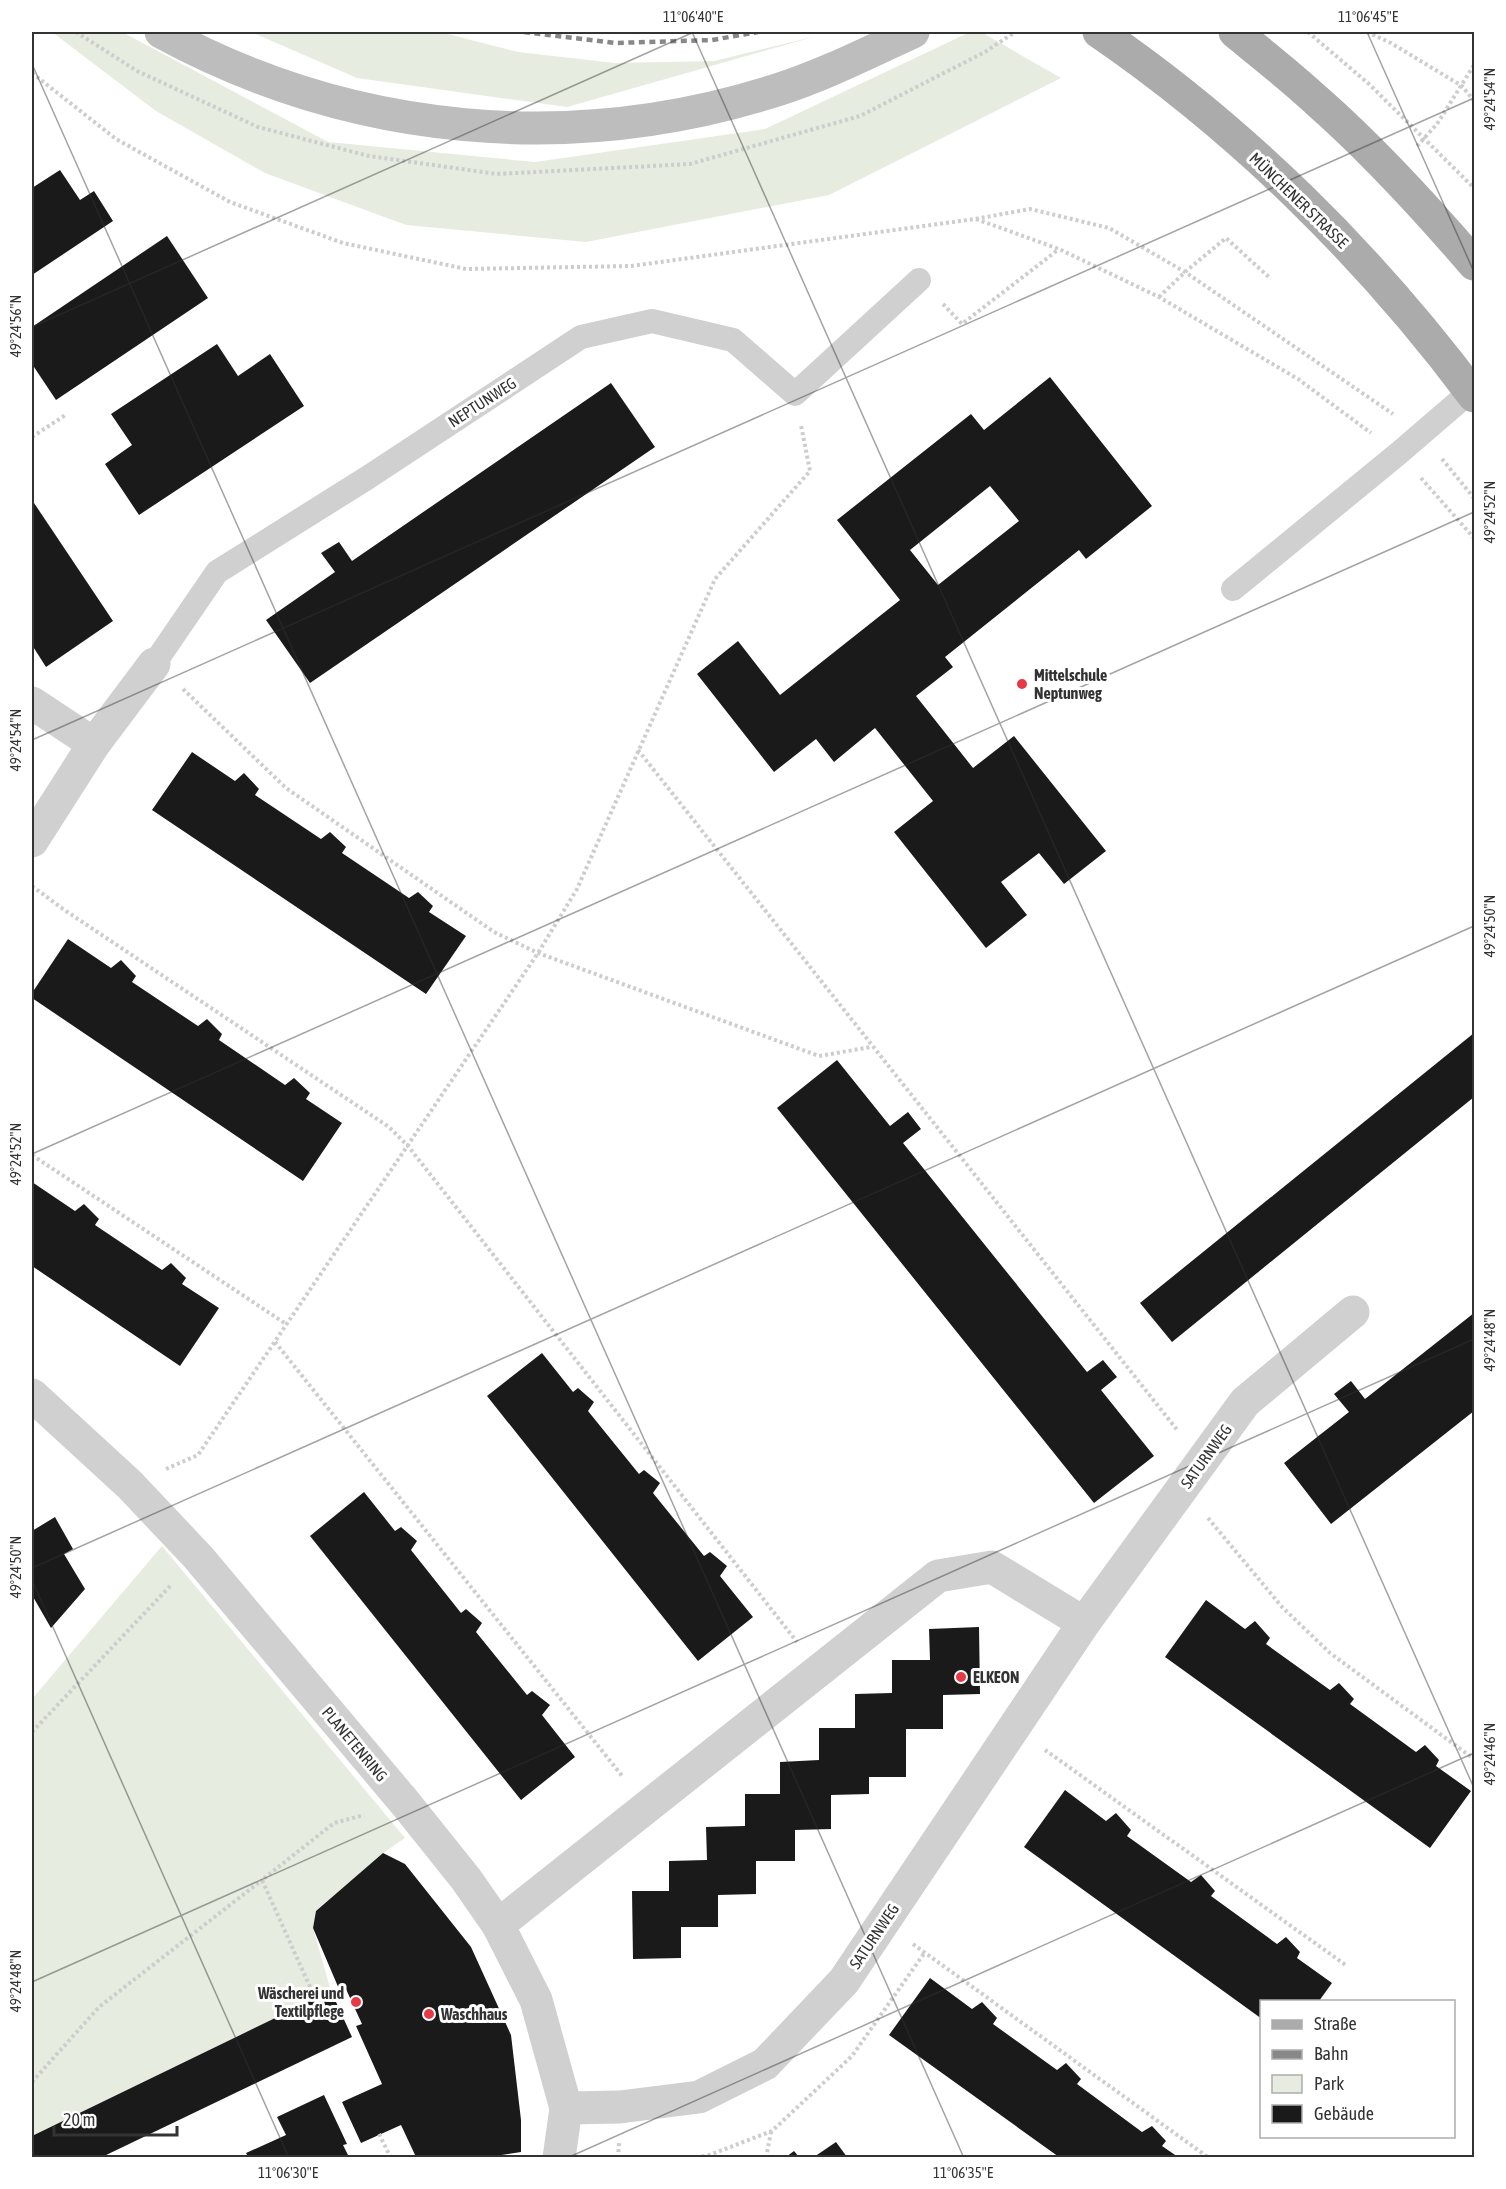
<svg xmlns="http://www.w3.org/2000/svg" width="1506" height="2189" font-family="'Asap Condensed',sans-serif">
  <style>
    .green { fill: #e6ecdf }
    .building { fill: #1a1a1a; fill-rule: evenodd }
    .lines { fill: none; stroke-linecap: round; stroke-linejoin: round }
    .path { stroke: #cdcdcd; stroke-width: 4; stroke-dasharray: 3 3; stroke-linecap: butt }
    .lane { stroke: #d0d0d0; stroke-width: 24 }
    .street { stroke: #d0d0d0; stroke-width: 33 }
    .secondary { stroke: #bdbdbd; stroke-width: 33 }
    .primary { stroke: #ababab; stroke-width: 33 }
    .rail { stroke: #888; stroke-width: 4.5; stroke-dasharray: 6 4.5; stroke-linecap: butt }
    .ticks { fill: none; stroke: #333; stroke-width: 1.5; stroke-opacity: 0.45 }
    .poi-dot { fill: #e63946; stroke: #fff; stroke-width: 2 }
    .labels { text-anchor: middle; stroke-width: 6; stroke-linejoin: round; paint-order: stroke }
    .street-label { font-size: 16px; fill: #333; stroke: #fff }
    .poi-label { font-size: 16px; font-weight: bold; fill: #333; stroke: #fff; text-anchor: start }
    .neatline { fill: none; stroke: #333; stroke-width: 2 }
    .ticks-label { font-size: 15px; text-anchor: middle; fill: #333 }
  </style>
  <rect width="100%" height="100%" fill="#fff"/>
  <g class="green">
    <polygon points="52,32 122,32 328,142 535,162 765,129 970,32 981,32 1061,78 829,195 586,242 406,225 265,173 156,111"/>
    <polygon points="251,32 440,32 518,52 615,63 714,61 817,36 567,107 357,78"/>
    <polygon points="162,1546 405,1838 383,1853 316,1911 313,1928 331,1991 32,2136 32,1699"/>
  </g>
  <g class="building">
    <polygon points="60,170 80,200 94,191 113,221 32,275 32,188"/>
    <polygon points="167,236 208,298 56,400 32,364 32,327"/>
    <polygon points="217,344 238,376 270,354 304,406 139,515 105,464 132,445 111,414"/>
    <path d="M1050 377 1152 506 1086 559 1079 550 945 657 953 667 916 696 973 768 1014 736 1106 851 1064 884 1039 853 1001 882 1027 915 986 948 894 832 933 801 875 728 834 762 816 739 774 772 697 674 738 641 780 695 900 600 837 520 971 414 984 430ZM990 486 1019 521 938 585 910 550Z"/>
    <polygon points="611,383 655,447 310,683 266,620 335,572 321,553 339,542 352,561"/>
    <polygon points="32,500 113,621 46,667 32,645"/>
    <polygon points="192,752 235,781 244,773 259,789 255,795 321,839 330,832 346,847 342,853 409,898 418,892 433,906 429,912 466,936 426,994 152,810"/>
    <polygon points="68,939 111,968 121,960 136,976 132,982 198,1026 207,1019 222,1034 219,1040 285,1085 294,1078 310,1093 306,1099 342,1123 303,1181 32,998 32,993"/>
    <polygon points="1474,1033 1474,1097 1172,1342 1140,1303"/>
    <polygon points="837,1060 890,1126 908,1112 921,1129 903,1143 1087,1372 1103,1360 1117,1377 1101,1390 1154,1456 1094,1503 777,1108"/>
    <polygon points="32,1182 75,1211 84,1204 99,1219 95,1225 162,1270 171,1263 186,1278 182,1284 219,1308 180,1366 32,1266"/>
    <polygon points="1474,1313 1474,1411 1331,1524 1284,1463 1349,1412 1334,1394 1351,1381 1365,1399"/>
    <polygon points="542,1353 573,1392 578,1388 594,1402 588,1411 639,1474 644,1470 660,1483 653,1493 704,1556 710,1552 727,1566 720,1576 753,1617 698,1661 487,1396"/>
    <polygon points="364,1492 395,1531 401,1527 417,1541 411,1550 461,1613 466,1609 482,1623 476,1632 527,1695 532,1691 550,1705 542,1715 575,1757 521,1800 310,1536"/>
    <polygon points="55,1517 73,1549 64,1554 85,1589 51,1628 32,1595 32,1531"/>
    <polygon points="1206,1600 1245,1629 1255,1621 1270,1638 1266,1644 1330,1690 1339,1683 1354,1699 1350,1704 1416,1752 1425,1745 1439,1760 1436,1766 1471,1791 1430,1848 1165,1657"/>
    <polygon points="979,1627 980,1694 943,1695 943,1729 906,1729 906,1777 869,1777 869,1794 831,1795 831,1829 795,1830 795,1861 756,1861 756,1894 718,1895 718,1927 681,1927 681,1958 633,1959 632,1891 669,1891 669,1861 707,1860 706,1827 745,1826 745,1794 780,1794 780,1762 819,1760 819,1728 855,1728 855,1694 892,1693 892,1660 930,1660 929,1629"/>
    <polygon points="1065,1790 1106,1821 1116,1813 1131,1830 1127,1836 1191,1882 1201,1875 1215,1891 1211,1896 1277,1944 1286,1937 1300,1952 1297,1958 1332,1983 1319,2001 1262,2001 1262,2019 1024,1847"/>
    <polygon points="383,1853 405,1864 471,1947 511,2035 521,2120 521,2152 488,2157 416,2157 401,2125 361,2143 342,2102 382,2084 356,2026 362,2024 345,1987 339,1989 313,1928 316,1911"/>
    <polygon points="930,1978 972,2009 982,2002 997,2018 993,2024 1057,2070 1066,2063 1081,2079 1077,2084 1142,2132 1152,2126 1166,2141 1162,2146 1178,2157 1059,2157 889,2035"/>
    <polygon points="331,1991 352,2037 102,2157 32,2157 32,2136"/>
    <polygon points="324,2095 347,2144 343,2145 349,2157 242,2157 247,2155 246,2153 286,2135 277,2117"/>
    <polygon points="836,2142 847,2157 814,2157"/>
    <polygon points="794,2151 799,2157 786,2157"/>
  </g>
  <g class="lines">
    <g class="path">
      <polyline points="76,32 137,71 258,127 369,156 497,174 690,164 860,116 985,52 1015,32"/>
      <polyline points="1308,32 1369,84 1474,188"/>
      <polyline points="1367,32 1391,43 1462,86 1474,101"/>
      <polyline points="32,73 116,139 230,202 343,243 466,269 631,266 975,219 1030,209 1109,228 1185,272 1393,414"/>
      <polyline points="1417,146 1437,124 1474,65"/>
      <polyline points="976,219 1059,249 1159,297 1298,379 1371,433"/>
      <polyline points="1159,297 1185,272 1226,238 1271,279"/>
      <polyline points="943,304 962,324 1059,249"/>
      <polyline points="32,437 67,414"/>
      <polyline points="1442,459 1474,498"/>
      <polyline points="1421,478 1474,538"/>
      <polyline points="183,689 286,788 494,932 538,953 819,1056 871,1047"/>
      <polyline points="638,750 1178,1431"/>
      <polyline points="32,886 63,909 389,1127 408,1146 797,1642"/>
      <polyline points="32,1155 286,1324"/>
      <polyline points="275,1342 623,1777"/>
      <polyline points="166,1469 198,1455 538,953 577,889 715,579 810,471 801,425"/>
      <polyline points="1208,1518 1282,1607 1330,1653 1474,1759"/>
      <polyline points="32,1732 172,1584"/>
      <polyline points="1045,1750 1347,1966"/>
      <polyline points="913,1944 1209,2158"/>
      <polyline points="315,1998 262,1880 334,1823 364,1815"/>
      <polyline points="32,2082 99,2007 262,1880"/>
      <polyline points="379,2134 391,2158"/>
      <polyline points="618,2158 619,2143"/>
      <polyline points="696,2158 712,2154 772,2131 852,2056 925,1952"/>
      <polyline points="766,2158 771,2132"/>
    </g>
    <g class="lane">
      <polyline points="1233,589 1399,453 1471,391"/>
      <polyline points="154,664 217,572 367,478 581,337 652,321 733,340 795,394 919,280"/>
    </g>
    <g class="street">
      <polyline points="32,703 94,744"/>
      <polyline points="32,841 94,744 154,664"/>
      <polyline points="32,1395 130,1485 198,1557 406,1804 466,1879 498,1925 536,2000 566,2108 559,2158"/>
      <polyline points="498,1925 938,1576 992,1567 1084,1623"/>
      <polyline points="566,2108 620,2107 699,2097 765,2064 844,1981 1084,1623 1245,1402 1353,1312"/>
    </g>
    <path class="secondary" d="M161 32C352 136 573 156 780 89 826 74 869 52 913 32"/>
    <g class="primary">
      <path d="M1099 32C1242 130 1370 257 1474 396"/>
      <path d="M1235 32C1262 54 1290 76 1316 100 1373 150 1425 207 1474 264"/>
    </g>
    <polyline class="rail" points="524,32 616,43 712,40 758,32"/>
  </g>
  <path class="ticks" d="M692 32 1474 1788M1367 32 1474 272M32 64 964 2158M32 327 694 32M32 740 1474 98M32 1154 1474 512M32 1568 1474 926M32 1580 289 2158M32 1982 1474 1339M567 2158 1474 1753"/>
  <g class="poi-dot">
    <circle cx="1022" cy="684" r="6"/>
    <circle cx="961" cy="1677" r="6"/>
    <circle cx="356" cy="2002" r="6"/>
    <circle cx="429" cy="2014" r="6"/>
  </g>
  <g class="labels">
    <g class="street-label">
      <text transform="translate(1299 200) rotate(44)" y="6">MÜNCHENER STRASSE</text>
      <text transform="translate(482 402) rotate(-33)" y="6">NEPTUNWEG</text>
      <text transform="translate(1206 1456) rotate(-54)" y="6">SATURNWEG</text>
      <text transform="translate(355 1744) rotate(50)" y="6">PLANETENRING</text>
      <text transform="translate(874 1936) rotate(-56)" y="6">SATURNWEG</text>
    </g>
    <g class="poi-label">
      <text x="1034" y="681">Mittelschule<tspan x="1034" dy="18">Neptunweg</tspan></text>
      <text x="973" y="1683">ELKEON</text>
      <text x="344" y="1999" text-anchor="end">Wäscherei und<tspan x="344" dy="18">Textilpflege</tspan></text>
      <text x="441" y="2020">Waschhaus</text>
    </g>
  </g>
  <rect width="1506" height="2189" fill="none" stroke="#ffffff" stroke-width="66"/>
  <rect x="1260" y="2000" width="195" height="138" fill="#ffffff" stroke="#adadad" stroke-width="1.5"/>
  <rect x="1272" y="2020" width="30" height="9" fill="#ababab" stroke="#adadad" stroke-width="1.5"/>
  <text x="1314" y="2030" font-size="18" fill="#333333">Straße</text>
  <rect x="1272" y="2050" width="30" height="9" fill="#888888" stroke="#adadad" stroke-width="1.5"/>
  <text x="1314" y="2060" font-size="18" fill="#333333">Bahn</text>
  <rect x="1272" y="2075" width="30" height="18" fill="#e6ecdf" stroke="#adadad" stroke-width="1.5"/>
  <text x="1314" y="2090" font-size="18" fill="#333333">Park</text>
  <rect x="1272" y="2105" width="30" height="18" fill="#1a1a1a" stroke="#adadad" stroke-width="1.5"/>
  <text x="1314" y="2120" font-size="18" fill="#333333">Gebäude</text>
  <path d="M54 2126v9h123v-9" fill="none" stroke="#333333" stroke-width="3"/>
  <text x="63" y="2126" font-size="18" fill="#333333" stroke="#ffffff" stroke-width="4.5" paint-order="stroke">20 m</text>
  <rect x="33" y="33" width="1440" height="2123" class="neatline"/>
  <g class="ticks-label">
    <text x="693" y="22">11°06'40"E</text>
    <text x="1368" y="22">11°06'45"E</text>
    <text transform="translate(1490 99) rotate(-90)" y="5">49°24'54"N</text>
    <text transform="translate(16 326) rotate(-90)" y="5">49°24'56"N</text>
    <text transform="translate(1490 512) rotate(-90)" y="5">49°24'52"N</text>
    <text transform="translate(16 740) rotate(-90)" y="5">49°24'54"N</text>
    <text transform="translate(1490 926) rotate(-90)" y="5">49°24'50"N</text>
    <text transform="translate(16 1154) rotate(-90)" y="5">49°24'52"N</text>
    <text transform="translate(1490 1340) rotate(-90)" y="5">49°24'48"N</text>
    <text transform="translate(16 1567) rotate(-90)" y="5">49°24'50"N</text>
    <text transform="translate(1490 1754) rotate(-90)" y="5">49°24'46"N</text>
    <text transform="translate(16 1981) rotate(-90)" y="5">49°24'48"N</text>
    <text x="288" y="2178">11°06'30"E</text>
    <text x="963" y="2178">11°06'35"E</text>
  </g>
</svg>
